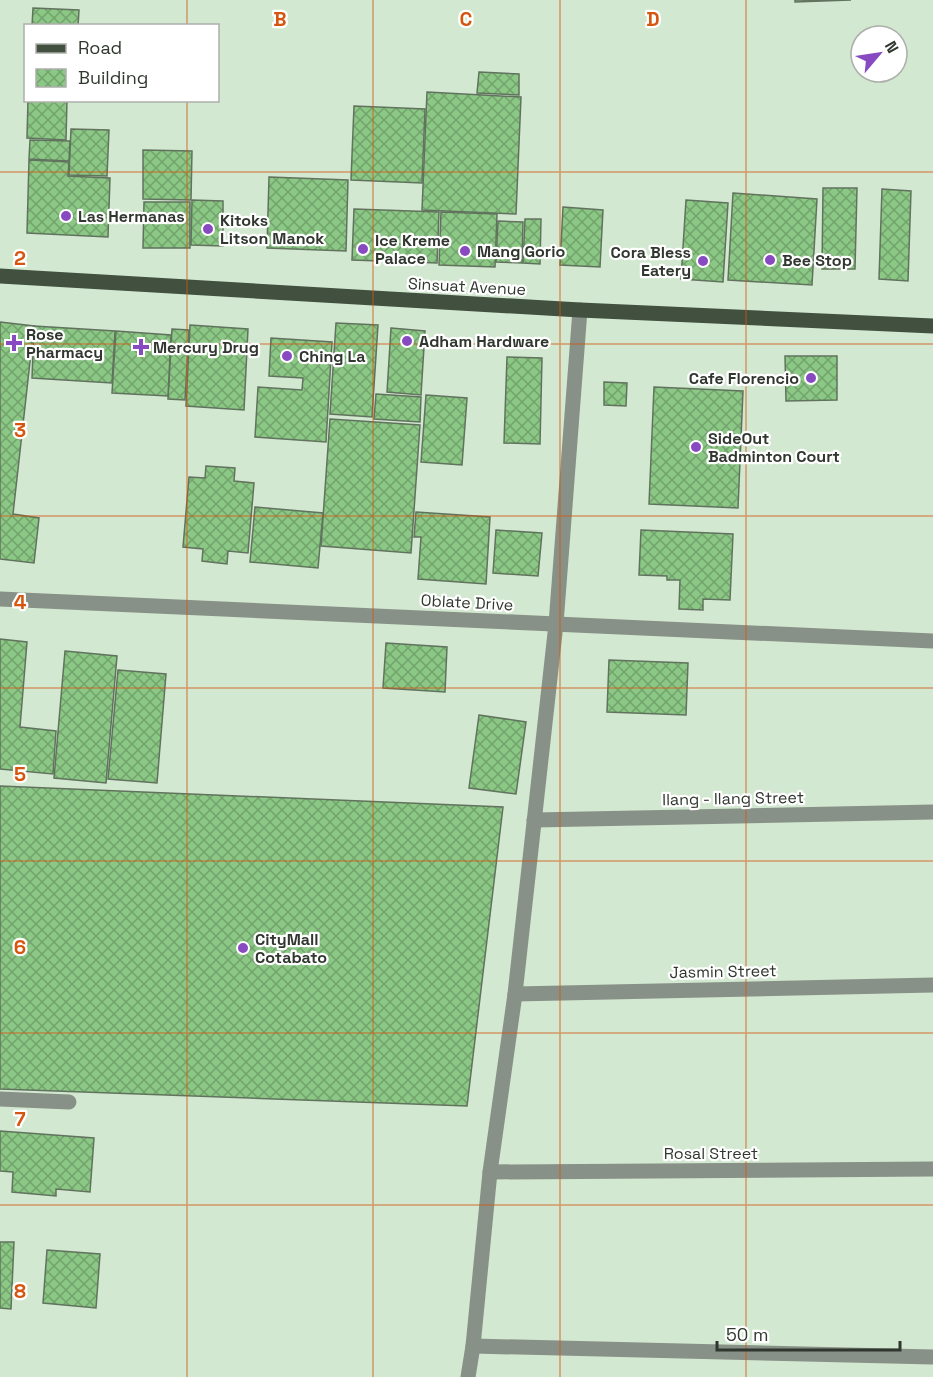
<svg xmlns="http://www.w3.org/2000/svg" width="933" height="1377" font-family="'Space Grotesk',sans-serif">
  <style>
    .building { fill: url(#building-cross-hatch); stroke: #61735e; stroke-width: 1.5 }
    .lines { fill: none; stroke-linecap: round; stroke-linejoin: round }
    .minor { stroke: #889187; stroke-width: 15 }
    .major { stroke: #41503f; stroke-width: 15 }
    .grid { fill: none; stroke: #d6560f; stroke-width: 1.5; stroke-opacity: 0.55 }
    .poi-dot { fill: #874ac0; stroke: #fff; stroke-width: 2 }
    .labels { text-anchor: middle; stroke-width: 4.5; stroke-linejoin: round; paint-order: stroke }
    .poi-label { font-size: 16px; font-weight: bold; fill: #2f372e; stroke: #fff; text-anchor: start }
    .street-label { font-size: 16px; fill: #2f372e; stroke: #fff }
    .grid-label { font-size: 20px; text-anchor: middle; font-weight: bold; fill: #d6560f; stroke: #fff; stroke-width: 4.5; stroke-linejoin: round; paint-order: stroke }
  </style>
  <defs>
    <pattern id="building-cross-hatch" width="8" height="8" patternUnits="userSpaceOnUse" patternTransform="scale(1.5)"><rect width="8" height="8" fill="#8cc885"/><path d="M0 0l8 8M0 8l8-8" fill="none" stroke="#73a36d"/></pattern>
  </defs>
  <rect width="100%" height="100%" fill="#d3e8d0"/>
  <g class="building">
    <polygon points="795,0 851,0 795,2"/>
    <polygon points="33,8 79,10 78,26 32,26"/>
    <polygon points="479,72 519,74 519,95 477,93"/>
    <polygon points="427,92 521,97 516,214 422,210"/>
    <polygon points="28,100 67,100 66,140 27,138"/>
    <polygon points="354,106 425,109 422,183 351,180"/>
    <polygon points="71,129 109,130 107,176 69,175"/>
    <polygon points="30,140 70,141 69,161 29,159"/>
    <polygon points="143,150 192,151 191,200 143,199"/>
    <polygon points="29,160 69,162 68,176 110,178 108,237 27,233"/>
    <polygon points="269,177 348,180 346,251 267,248"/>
    <polygon points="823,188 857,188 855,269 822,269"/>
    <polygon points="882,189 911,191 908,281 879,279"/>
    <polygon points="733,193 817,199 812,285 728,280"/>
    <polygon points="192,200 223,201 223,246 191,245"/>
    <polygon points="686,200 728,203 723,282 681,279"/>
    <polygon points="144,202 190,202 190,248 143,248"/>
    <polygon points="563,207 603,210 600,267 560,265"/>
    <polygon points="354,209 439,212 437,263 352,260"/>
    <polygon points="441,212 497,214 495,267 439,265"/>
    <polygon points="525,219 541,219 540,264 523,263"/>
    <polygon points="498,221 523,222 522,263 496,262"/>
    <polygon points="0,322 34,326 13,514 39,518 34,563 0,559"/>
    <polygon points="336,323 378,325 372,417 330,414"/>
    <polygon points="190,325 248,329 244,410 186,406"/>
    <polygon points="34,326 115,331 112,383 32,378"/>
    <polygon points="391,328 425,331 421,395 387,392"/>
    <polygon points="172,329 189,330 185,400 168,399"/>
    <polygon points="116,331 171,335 168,396 112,393"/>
    <polygon points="271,338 332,342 326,442 255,437 258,387 302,390 303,378 269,376"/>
    <polygon points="785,356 837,356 837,400 786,401"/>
    <polygon points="507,357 542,358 540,444 504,443"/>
    <polygon points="604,382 627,383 626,406 604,405"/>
    <polygon points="654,387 743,391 738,508 649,504"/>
    <polygon points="376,394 421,397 420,422 374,419"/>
    <polygon points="426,395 467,398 462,465 421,462"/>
    <polygon points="330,419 420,425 411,553 321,546"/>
    <polygon points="206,466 235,468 234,481 254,483 248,553 228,551 227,564 202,561 203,549 183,547 189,477 205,478"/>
    <polygon points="255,507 323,513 318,568 250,562"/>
    <polygon points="416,512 490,517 486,584 418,579 421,537 414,537"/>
    <polygon points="496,530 542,533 538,576 493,573"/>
    <polygon points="641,530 733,534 730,600 703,599 703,610 679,609 680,580 667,580 667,576 639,575"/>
    <polygon points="0,639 27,642 20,727 56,731 53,774 0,769"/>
    <polygon points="386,643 447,647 445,692 383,688"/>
    <polygon points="65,651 117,656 106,783 54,778"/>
    <polygon points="609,660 688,663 686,715 607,712"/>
    <polygon points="118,670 166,674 157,783 108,779"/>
    <polygon points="479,715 526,722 516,794 469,788"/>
    <polygon points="0,786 503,807 467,1106 0,1089"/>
    <polygon points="0,1131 94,1138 90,1192 56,1189 56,1196 12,1192 13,1172 0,1171"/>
    <polygon points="0,1242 14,1242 11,1309 0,1308"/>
    <polygon points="47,1250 100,1254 96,1308 43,1303"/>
  </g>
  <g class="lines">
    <g class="minor">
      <polyline points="0,599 933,641"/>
      <polyline points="534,820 933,812"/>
      <polyline points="515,994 933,985"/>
      <polyline points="0,1099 69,1102"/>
      <polyline points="490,1172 933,1169"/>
      <polyline points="473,1346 933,1357"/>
      <polyline points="468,1377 473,1346 490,1172 515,994 556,624 580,310"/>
    </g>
    <polyline class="major" points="0,276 580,310 933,326"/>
  </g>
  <path class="grid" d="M187 0V26M373 0V1377M560 0V1377M746 0V1377M187 100V1377M0 172H933M0 344H933M0 516H933M0 688H933M0 861H933M0 1033H933M0 1205H933"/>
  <g class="poi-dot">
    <circle cx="66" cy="216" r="6"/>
    <circle cx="208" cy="229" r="6"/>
    <circle cx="363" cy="249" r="6"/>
    <circle cx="465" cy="251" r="6"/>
    <circle cx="770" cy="260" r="6"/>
    <circle cx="703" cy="261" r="6"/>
    <circle cx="407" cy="341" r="6"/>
    <path d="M11 334h6v6h6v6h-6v6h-6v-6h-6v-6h6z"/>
    <path d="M138 338h6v6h6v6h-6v6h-6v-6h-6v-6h6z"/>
    <circle cx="287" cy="356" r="6"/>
    <circle cx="811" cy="378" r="6"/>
    <circle cx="696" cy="447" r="6"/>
    <circle cx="243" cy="948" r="6"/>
  </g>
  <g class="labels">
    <g class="poi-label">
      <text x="78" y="222">Las Hermanas</text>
      <text x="220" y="226">Kitoks<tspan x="220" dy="18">Litson Manok</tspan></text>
      <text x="375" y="246">Ice Kreme<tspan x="375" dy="18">Palace</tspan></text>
      <text x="477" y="257">Mang Gorio</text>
      <text x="691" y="258" text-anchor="end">Cora Bless<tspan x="691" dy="18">Eatery</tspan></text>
      <text x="782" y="266">Bee Stop</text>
      <text x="26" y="340">Rose<tspan x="26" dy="18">Pharmacy</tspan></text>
      <text x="419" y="347">Adham Hardware</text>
      <text x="153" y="353">Mercury Drug</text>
      <text x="299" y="362">Ching La</text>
      <text x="799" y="384" text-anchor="end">Cafe Florencio</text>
      <text x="708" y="444">SideOut<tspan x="708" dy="18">Badminton Court</tspan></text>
      <text x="255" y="945">CityMall<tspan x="255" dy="18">Cotabato</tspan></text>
    </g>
    <g class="street-label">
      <text transform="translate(467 286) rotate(3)" y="6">Sinsuat Avenue</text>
      <text transform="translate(467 602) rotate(3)" y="6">Oblate Drive</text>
      <text transform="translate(733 798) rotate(-1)" y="6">Ilang - Ilang Street</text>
      <text transform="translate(723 971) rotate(-1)" y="6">Jasmin Street</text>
      <text x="711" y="1159">Rosal Street</text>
    </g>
  </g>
  <g class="grid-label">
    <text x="280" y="26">B</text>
    <text x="466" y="26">C</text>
    <text x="653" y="26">D</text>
    <text x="20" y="265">2</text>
    <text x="20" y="437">3</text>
    <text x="20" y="609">4</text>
    <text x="20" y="781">5</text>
    <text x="20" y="954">6</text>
    <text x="20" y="1126">7</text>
    <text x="20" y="1298">8</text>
  </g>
  <rect x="24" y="24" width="195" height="78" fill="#ffffff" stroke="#acafab" stroke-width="1.5"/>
  <rect x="36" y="44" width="30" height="9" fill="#41503f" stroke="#acafab" stroke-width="1.5"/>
  <text x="78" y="54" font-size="18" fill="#2f372e">Road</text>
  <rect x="36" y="69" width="30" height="18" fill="url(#building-cross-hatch)" stroke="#acafab" stroke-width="1.5"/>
  <text x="78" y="84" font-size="18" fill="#2f372e">Building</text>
  <g transform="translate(879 54) rotate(61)"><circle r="28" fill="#ffffff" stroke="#acafab" stroke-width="1.5"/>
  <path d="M0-4.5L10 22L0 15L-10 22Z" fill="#874ac0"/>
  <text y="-9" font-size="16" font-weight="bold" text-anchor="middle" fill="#2f372e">N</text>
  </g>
  <path d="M717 1341v9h183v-9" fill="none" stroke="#2f372e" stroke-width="3"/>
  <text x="726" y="1341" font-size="18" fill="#2f372e" stroke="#ffffff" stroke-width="4.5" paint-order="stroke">50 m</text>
</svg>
